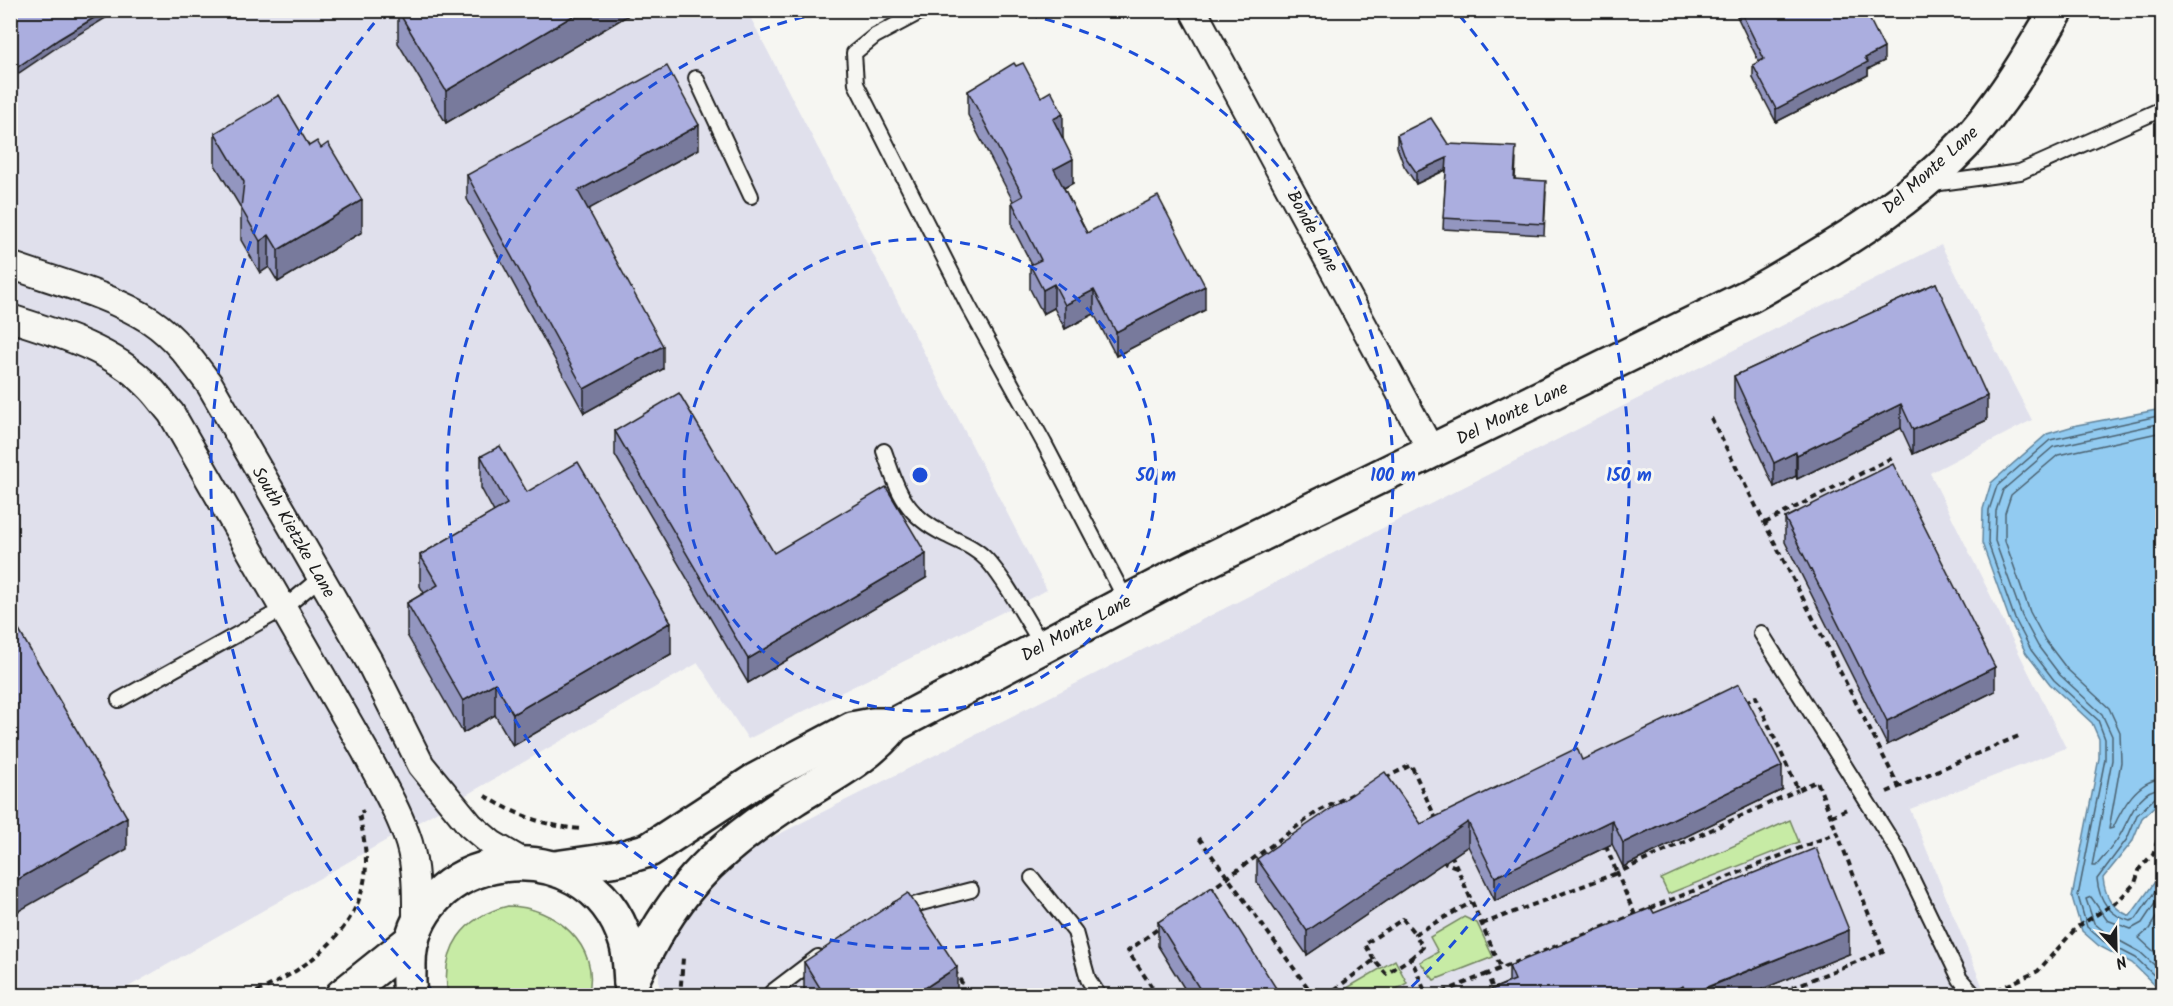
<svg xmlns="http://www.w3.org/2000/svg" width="2173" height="1006" font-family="Kalam,sans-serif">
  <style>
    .built { fill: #e0e0ec }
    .green { fill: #c7eba5; stroke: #728460; stroke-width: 1.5 }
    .water { fill: #92cbf1; stroke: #63859c; stroke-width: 1.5 }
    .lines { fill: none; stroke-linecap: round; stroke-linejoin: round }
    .shore { stroke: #4b6271; stroke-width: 1.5 }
    .lane-casing { stroke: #1c1c1c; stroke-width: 18 }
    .street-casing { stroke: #1c1c1c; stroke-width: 30 }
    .secondary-casing { stroke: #1c1c1c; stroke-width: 38 }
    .path { stroke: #1c1c1c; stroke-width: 4; stroke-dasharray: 6 4.5; stroke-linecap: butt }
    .lane { stroke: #f6f6f2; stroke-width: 14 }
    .street { stroke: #f6f6f2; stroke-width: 26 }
    .secondary { stroke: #f6f6f2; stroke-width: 33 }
    .wall { fill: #9396c0; stroke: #1c1c1c; stroke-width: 1.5 }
    .shaded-wall { fill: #787a9c; stroke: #1c1c1c; stroke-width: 1.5 }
    .building { fill: #abaedf; stroke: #1c1c1c; stroke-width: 1.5 }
    .ring { fill: none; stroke: #1d4ed8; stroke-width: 3; stroke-dasharray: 10 8 }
    .labels { text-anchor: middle; stroke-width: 6; stroke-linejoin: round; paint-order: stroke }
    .street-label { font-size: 18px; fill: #1c1c1c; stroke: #f6f6f2 }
    .centre { fill: #1d4ed8; stroke: #f6f6f2; stroke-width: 3 }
    .ring-label { font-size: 18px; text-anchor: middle; font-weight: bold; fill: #1d4ed8; stroke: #f6f6f2; stroke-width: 6; stroke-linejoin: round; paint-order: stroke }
  </style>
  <rect width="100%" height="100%" fill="#f6f6f2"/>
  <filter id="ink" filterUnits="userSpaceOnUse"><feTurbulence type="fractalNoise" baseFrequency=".0167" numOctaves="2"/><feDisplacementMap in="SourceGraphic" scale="12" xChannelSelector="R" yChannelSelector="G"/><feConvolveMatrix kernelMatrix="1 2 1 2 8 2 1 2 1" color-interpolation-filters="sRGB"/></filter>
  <g filter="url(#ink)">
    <g class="built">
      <polygon points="10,11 747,11 1047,590 748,739 698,663 114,995 11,995"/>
      <polygon points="1941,245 2032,420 1930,473 2066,748 1910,809 1986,995 659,996 659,957 700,885 728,860"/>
    </g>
    <g class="green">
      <polygon points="1790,820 1799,842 1668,894 1661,879"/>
      <path d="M508 906C554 906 602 946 588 995H448C440 948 463 917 508 906Z"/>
      <polygon points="1464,917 1477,923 1493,957 1434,980 1420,962 1438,952 1430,937"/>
      <polygon points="1395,960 1407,983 1386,995 1335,995"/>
    </g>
    <path class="water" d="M2162 409V799L2142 818 2132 842 2103 878C2105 897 2113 909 2130 916L2162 872V992L2132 963 2099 946 2082 931 2072 897 2099 758V739L2092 723 2050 684 2026 653 2010 621 1982 543 1983 509 1991 483 2047 434 2077 425Z"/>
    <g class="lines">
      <g class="shore">
        <polyline points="2162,415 2050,440 1997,486 1989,510 1988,543 2015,619 2031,650 2054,680 2098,720 2105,739 2105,759 2078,896 2087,927 2103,941 2136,958 2162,983"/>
        <path d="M2162 423 2053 447 2003 490 1996 511 1995 541 2022 616 2038 646 2060 675 2102 714 2112 736V760L2092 866H2096C2104 856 2114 846 2120 835 2130 818 2138 789 2162 788"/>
        <path d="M2162 432 2058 455 2011 495 2005 513V541L2030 612 2045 640 2067 669 2109 708 2120 732 2121 762 2109 829 2113 828C2122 808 2137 780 2162 779"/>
        <path d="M2162 795 2156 797 2137 815 2127 839 2097 879C2099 900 2109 915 2130 921L2136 919 2162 881"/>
        <polyline points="2162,893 2142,923 2131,929 2107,920 2091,897 2086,899 2094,923 2107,934 2140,952 2162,972"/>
        <polyline points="2162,908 2149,929 2139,938 2162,959"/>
      </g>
      <defs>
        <g id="lane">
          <polyline points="924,10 875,36 854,53 856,84 968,305 1044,443 1127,602"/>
          <polyline points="696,78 751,196"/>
          <polyline points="1933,184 2020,172 2162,109"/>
          <path d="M884 451C898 491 904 514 944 534 960 542 975 547 987 560 1008 583 1025 619 1043 646"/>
          <polyline points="1761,633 1900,854 1960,979 1975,996"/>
          <polyline points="119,700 283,609 321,577"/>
          <polyline points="1032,878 1075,932 1088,979 1099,996"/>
          <polyline points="898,909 971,890"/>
          <polyline points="773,996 772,992 818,957"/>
        </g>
        <g id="street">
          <polyline points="1193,10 1432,452"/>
          <path d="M10 265C57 282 109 294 151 321 175 337 193 362 210 385L369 661 421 765 470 825 492 844 523 862"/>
          <path d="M10 318C57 333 112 349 147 385 156 393 163 404 171 413L365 751C380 781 399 811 409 843 417 870 416 898 416 926"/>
        </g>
        <g id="secondary">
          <polyline points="555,868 618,859 649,850 756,780 852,729 873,725 894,725"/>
          <path d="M631 983C670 895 711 852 792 800 828 777 867 759 894 725L1178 575 1751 295C1840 245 1938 188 1998 103 2020 74 2038 41 2057 10"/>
          <polyline points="342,996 412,940"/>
          <path d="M411 996C408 987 409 977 409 968 406 849 589 821 626 942 630 954 630 970 631 983"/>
        </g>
      </defs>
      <use href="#lane" class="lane-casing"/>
      <use href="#street" class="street-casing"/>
      <use href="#secondary" class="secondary-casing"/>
      <g class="path">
        <polyline points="1711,418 1899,787"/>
        <polyline points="1765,523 1895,456"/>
        <polyline points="1745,702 1756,697 1798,790 1817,781 1883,951 1771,996"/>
        <polyline points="1385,778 1411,765 1437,821"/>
        <polyline points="1887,792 2021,735"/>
        <path d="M485 796C515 814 546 827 582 829"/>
        <polyline points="1831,816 1847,809"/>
        <polyline points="1199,838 1314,996"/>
        <polyline points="1451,854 1501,968"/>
        <polyline points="1441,861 1456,867"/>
        <polyline points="1209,891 1317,812 1357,792"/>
        <polyline points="1635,915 1617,873 1798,790"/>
        <polyline points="1482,924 1617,873 1605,844"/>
        <polyline points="1411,958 1423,947 1415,934 1472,902"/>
        <polyline points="1374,960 1365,944 1403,919 1415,934"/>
        <polyline points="954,970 970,996"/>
        <polyline points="1997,990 2038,971 2077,927 2118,901 2135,883 2140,868 2153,854 2162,828"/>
        <path d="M247 996C303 973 365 930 366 863 366 846 362 829 359 813L364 811"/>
        <polyline points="680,996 683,958"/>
        <polyline points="1158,996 1128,951 1159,928"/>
        <polyline points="1326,996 1374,960 1386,974 1411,958 1427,996"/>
        <polyline points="1433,996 1487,974"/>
        <polyline points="1496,996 1487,974 1837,833"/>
      </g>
      <use href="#lane" class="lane"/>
      <use href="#street" class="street"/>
      <use href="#secondary" class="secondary"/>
    </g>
    <g class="wall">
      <polygon points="400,10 637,10 446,123 398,43 398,11"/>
      <polygon points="1734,10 1840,10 1844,18 1884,61 1868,69 1868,75 1776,122 1753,78 1753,65 1759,62"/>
      <polygon points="1016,66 1041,97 1063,138 1073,183 1064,188 1087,233 1205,310 1116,356 1094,314 1065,329 1054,308 1043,314 1030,289 1030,265 1032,265 1012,226 1012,202 1013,201 968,115 968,91"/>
      <polygon points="215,133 362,232 278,282 269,267 260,273 241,240 241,208 215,165"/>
      <polygon points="1397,135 1448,144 1516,159 1515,179 1546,192 1544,235 1443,229 1446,170 1416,184 1404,166 1397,147"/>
      <polygon points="699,149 588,209 663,369 584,413 467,199 467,175"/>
      <polygon points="1936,283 1987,420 1913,454 1901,428 1797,479 1796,476 1774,487 1734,399 1734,376"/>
      <polygon points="615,431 774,553 926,578 748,683 615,455"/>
      <polygon points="481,456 527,492 671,654 513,746 495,715 463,733 407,635 407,603 424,593 420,586 420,555 494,512 481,488"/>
      <polygon points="1785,518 1995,691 1887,745 1785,542"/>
      <polygon points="1582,760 1782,790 1623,867 1612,844 1495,901 1468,846 1307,955 1257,883 1257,859 1421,824"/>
      <polygon points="1654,913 1849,954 1745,996 1476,996 1509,982 1509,966"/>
      <polygon points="1158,922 1281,996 1189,996 1158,946"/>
      <polygon points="804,962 957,996 805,996 804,994"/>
    </g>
    <g class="shaded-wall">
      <polygon points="107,10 119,10 59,46 10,79 10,72 59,39"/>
      <polygon points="583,10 637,10 446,123 446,91"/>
      <polygon points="1884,48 1884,61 1868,69 1868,75 1776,122 1776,109 1865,58"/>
      <polygon points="1063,114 1063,138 1053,143 1053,119"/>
      <polygon points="699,125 699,149 578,215 578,191"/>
      <polygon points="1447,158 1447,169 1416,184 1416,172"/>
      <polygon points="1073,159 1073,183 1054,193 1054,169"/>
      <polygon points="362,200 362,232 278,282 278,250"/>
      <polygon points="269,235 269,267 260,273 260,241"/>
      <polygon points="1054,284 1054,308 1043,314 1043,290"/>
      <polygon points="1205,286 1205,310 1116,356 1116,332"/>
      <polygon points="1094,290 1094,314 1065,329 1065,305"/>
      <polygon points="663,346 663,369 584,413 584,389"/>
      <polygon points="1987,396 1987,420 1913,454 1913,430"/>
      <polygon points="1901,404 1901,428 1797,479 1797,455"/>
      <polygon points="1796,452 1796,476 1774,487 1774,463"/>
      <polygon points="926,554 926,578 748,683 748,659"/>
      <polygon points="671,622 671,654 513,746 513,714"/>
      <polygon points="1995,667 1995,691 1887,745 1887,721"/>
      <polygon points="495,683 495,715 463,733 463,701"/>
      <polygon points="1782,766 1782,790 1623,867 1623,843"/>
      <polygon points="127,817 127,849 10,916 10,884"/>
      <polygon points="1612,820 1612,844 1495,901 1495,877"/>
      <polygon points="1468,822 1468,846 1307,955 1307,931"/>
      <polygon points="1849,930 1849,954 1745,996 1687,996"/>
      <polygon points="957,967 957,996 913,996"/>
      <polygon points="1683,986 1683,996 1660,996"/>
    </g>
    <g class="building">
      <polygon points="10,10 107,10 59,39 10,72"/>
      <polygon points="400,10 583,10 446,91 398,11"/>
      <polygon points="1740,10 1840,10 1844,18 1859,10 1865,10 1884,48 1865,58 1868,62 1776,109 1753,65 1764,59"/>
      <polygon points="1014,63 1016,66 1023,63 1041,97 1051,91 1063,114 1053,119 1073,159 1054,169 1087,233 1158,196 1205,286 1116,332 1094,290 1065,305 1054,284 1043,290 1030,265 1041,260 1012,202 1023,196 968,91"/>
      <polygon points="667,66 699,125 578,191 663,346 584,389 467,175"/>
      <polygon points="279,95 309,146 317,141 321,148 328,143 362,200 278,250 269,235 260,241 241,208 244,182 215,133"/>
      <polygon points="1431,118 1448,144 1516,147 1514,179 1546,181 1544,224 1443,218 1447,158 1416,172 1404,155 1397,135"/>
      <polygon points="1936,283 1987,396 1913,430 1901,404 1797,455 1796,452 1774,463 1734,376"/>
      <polygon points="679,393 774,553 886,487 926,554 748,659 615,431"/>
      <polygon points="500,446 527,492 578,462 671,622 513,714 495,683 463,701 407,603 438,585 420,555 507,504 481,456"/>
      <polygon points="1893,464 1995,667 1887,721 1785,518"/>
      <polygon points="10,615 127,817 10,884"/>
      <polygon points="1739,684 1782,766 1623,843 1612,820 1495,877 1468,822 1307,931 1257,859 1385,772 1421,824 1577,748 1582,760"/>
      <polygon points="1816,848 1849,930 1687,995 1683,986 1660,996 1476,996 1515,980 1509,966 1651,908 1654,913"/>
      <polygon points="1212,887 1281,996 1204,996 1158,922"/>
      <polygon points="908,893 957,967 913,996 825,996 804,962"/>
    </g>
  </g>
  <g class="ring">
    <circle cx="920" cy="475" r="236"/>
    <path d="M1010 11A473 473 0 1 1 830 11"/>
    <path d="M436 994A709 709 0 0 1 381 15M1459 15A709 709 0 0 1 1404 994"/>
  </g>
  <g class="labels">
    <g class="street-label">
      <text transform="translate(1930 170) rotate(-42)" y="6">Del Monte Lane</text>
      <text transform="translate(1313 231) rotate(62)" y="6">Bonde Lane</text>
      <text transform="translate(1512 413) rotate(-26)" y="6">Del Monte Lane</text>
      <text transform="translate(294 532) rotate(60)" y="6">South Kietzke Lane</text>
      <text transform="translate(1076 628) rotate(-28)" y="6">Del Monte Lane</text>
    </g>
  </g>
  <circle cx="920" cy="475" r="9" class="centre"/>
  <g class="ring-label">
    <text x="1156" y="481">50 m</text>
    <text x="1393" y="481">100 m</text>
    <text x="1629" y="481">150 m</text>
  </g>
  <rect width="2173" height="1006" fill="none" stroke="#f6f6f2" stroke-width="36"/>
  <rect x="18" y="18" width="2137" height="970" fill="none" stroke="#1c1c1c" stroke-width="2" filter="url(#ink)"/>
  <g transform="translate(2116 949) rotate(158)" stroke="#f6f6f2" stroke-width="4.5" paint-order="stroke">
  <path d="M0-4.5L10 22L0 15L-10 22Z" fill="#1c1c1c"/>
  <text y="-9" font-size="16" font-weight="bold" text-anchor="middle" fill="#1c1c1c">N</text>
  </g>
</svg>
